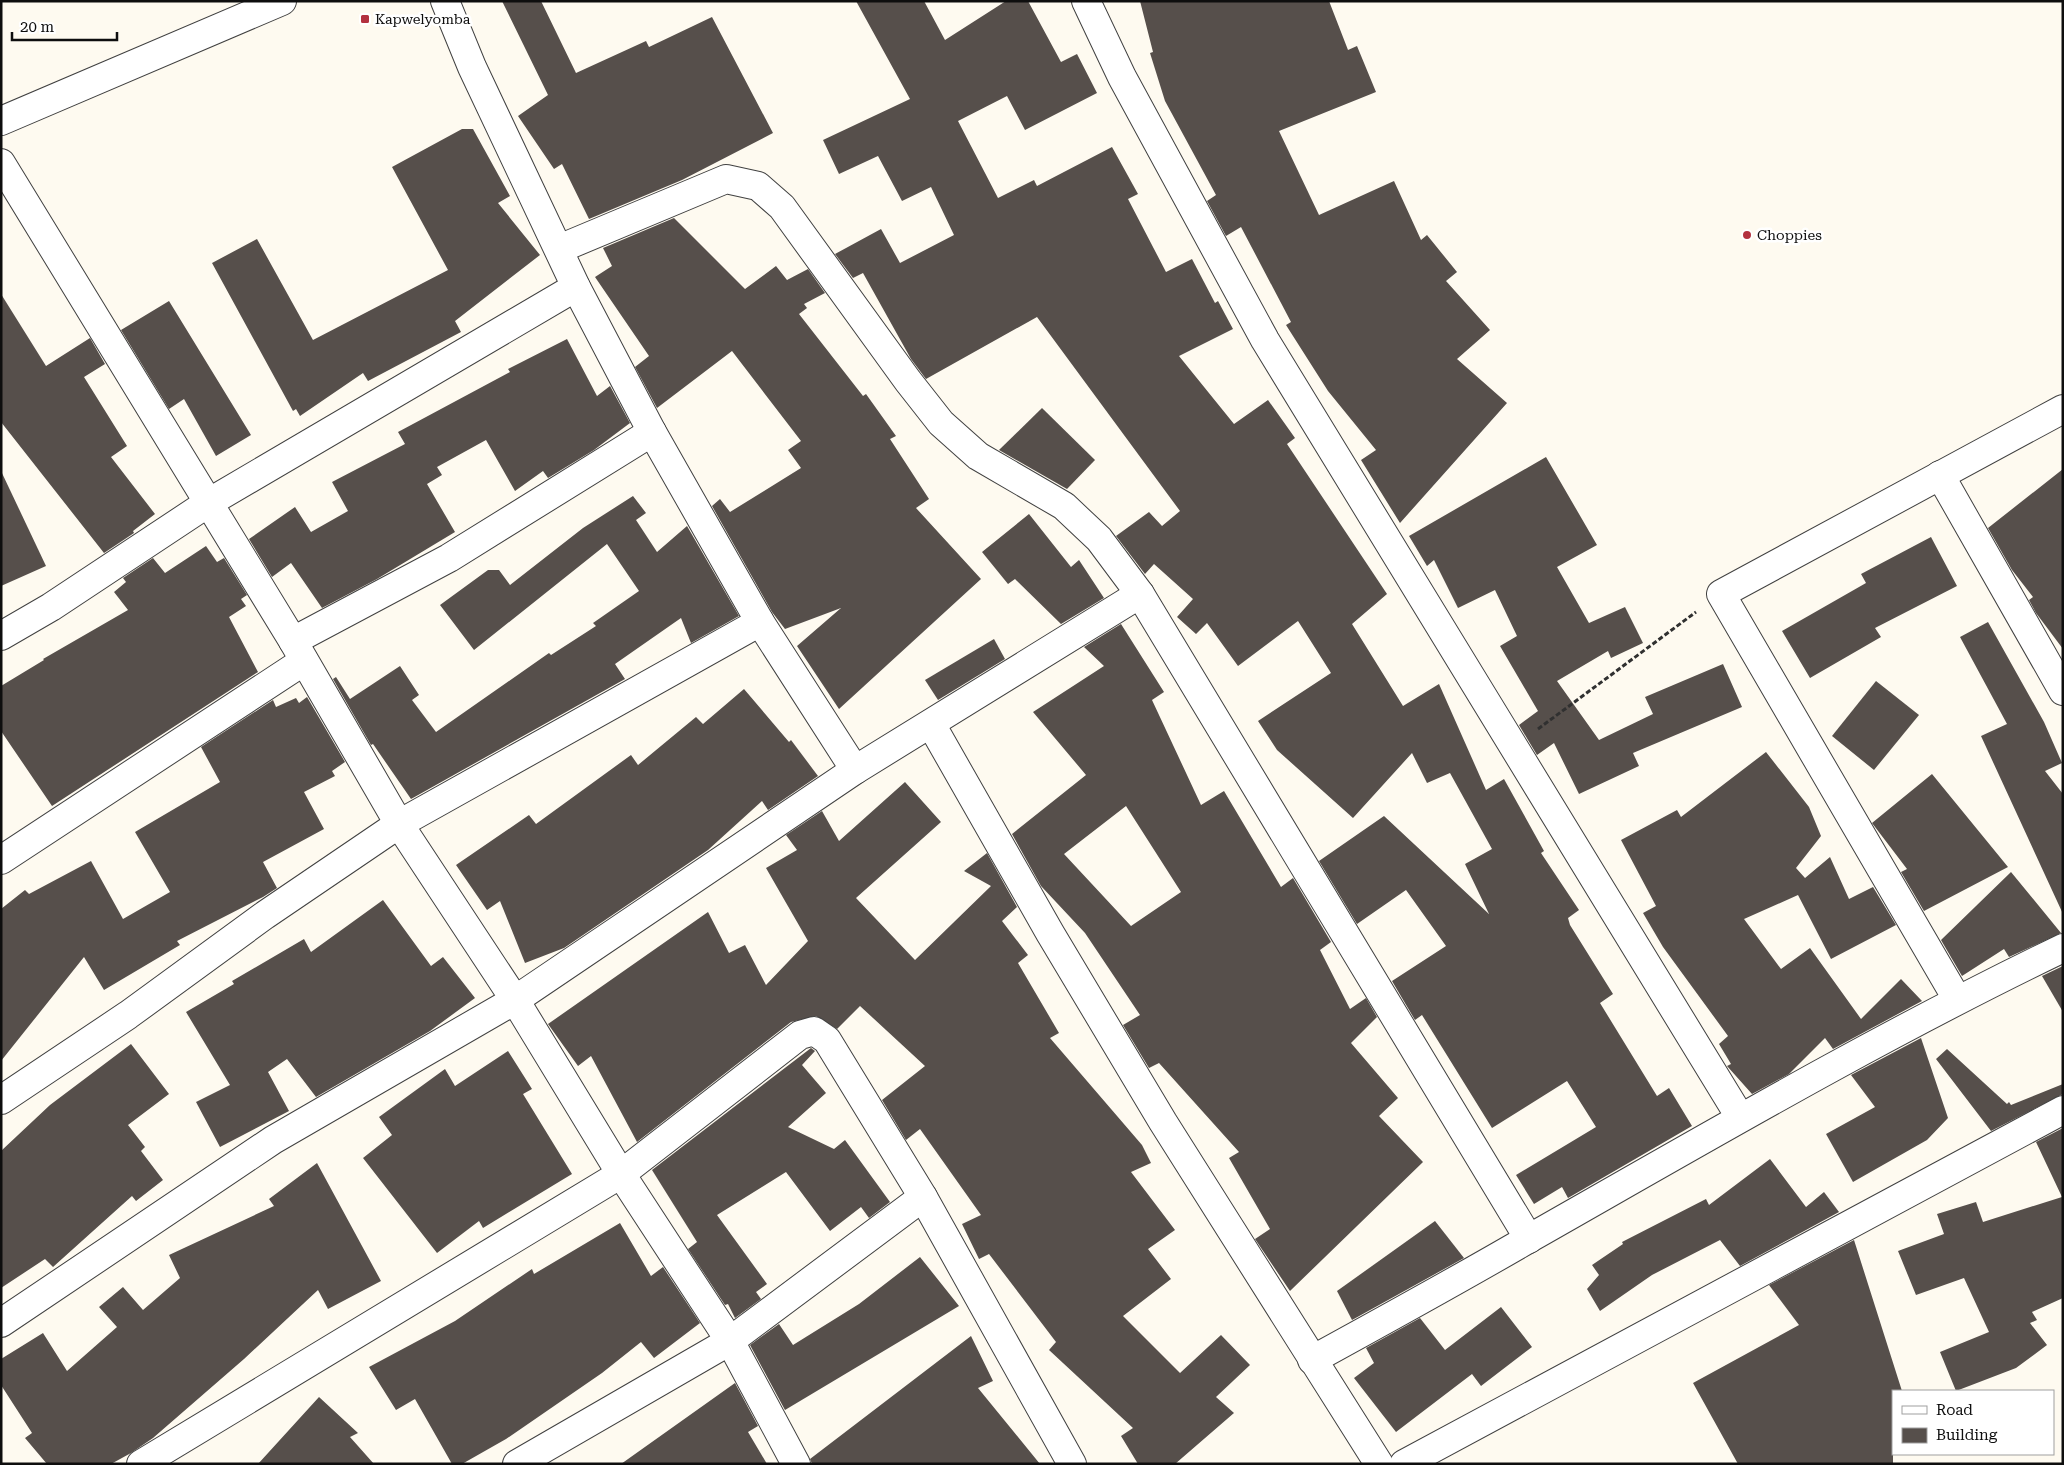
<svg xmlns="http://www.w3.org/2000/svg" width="2064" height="1465" font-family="'Roboto Serif',serif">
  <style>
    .building { fill: #564f4b; fill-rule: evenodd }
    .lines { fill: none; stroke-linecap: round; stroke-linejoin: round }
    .minor-casing { stroke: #414141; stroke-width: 30 }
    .path { stroke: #303030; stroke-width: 3; stroke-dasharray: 5 2.5; stroke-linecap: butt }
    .minor { stroke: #fff; stroke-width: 28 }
    .poi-dot { fill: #b3313f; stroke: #fff; stroke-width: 2 }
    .labels { text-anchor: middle; stroke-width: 5; stroke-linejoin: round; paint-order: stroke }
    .poi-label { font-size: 14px; fill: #0e0e0e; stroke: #fff; text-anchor: start }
  </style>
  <rect width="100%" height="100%" fill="#fefaf0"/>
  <g class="building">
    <polygon points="502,1 541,1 576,73 646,41 649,47 712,17 773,133 682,180 589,219 562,164 554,169 518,116 548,95"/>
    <polygon points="856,1 924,1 945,40 1006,1 1028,1 1061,62 1077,54 1097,93 1025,130 1007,96 958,121 998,198 1034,180 1037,186 1112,147 1138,194 1128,199 1166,272 1192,259 1215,303 1218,301 1233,329 1179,356 1234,424 1268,400 1295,438 1287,444 1387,594 1352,624 1403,706 1439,684 1486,790 1504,779 1544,851 1541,853 1579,910 1568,918 1570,925 1613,994 1600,1003 1657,1096 1669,1088 1692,1126 1568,1198 1562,1187 1534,1204 1516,1175 1596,1127 1567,1081 1492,1128 1422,1015 1415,1020 1392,981 1446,946 1406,890 1357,924 1319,861 1384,816 1489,914 1465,864 1492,849 1450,773 1427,783 1412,753 1353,818 1277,750 1258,721 1331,673 1298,621 1238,666 1207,623 1196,634 1177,617 1193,599 1154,564 1145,574 1116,536 1149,512 1162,526 1180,511 1037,317 926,379 911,359 863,273 853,278 835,254 881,229 900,263 954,235 931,187 902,201 878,156 839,174 823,140 910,99"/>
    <polygon points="1140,1 1329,1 1348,50 1357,46 1376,92 1279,131 1319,215 1394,181 1421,240 1427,235 1457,272 1446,281 1490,330 1457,359 1507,403 1400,523 1361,460 1376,450 1328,391 1286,325 1291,322 1241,227 1226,236 1207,201 1216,195 1165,101 1150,53 1153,52"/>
    <polygon points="462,129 473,129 510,196 498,203 540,255 455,321 461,332 368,381 363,373 300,416 296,409 293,411 212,263 257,239 313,340 448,270 392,167"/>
    <polygon points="674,218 745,289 776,266 787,280 808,269 825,293 804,304 807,308 799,314 863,396 866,394 896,436 890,439 929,499 916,508 981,579 839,709 797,646 841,608 785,629 772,612 712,506 720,499 730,512 801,468 788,450 801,441 732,351 657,408 635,367 649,356 595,277 612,266 603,248"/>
    <polygon points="1,294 46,366 90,338 105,364 84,377 127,446 111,457 155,514 133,531 134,533 104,553 1,422"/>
    <polygon points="169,301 251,435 216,456 184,399 169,409 121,330"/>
    <polygon points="567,339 597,396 610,386 630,423 594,450 548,478 543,471 515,491 486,440 437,467 442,475 427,484 455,532 377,579 322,608 291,563 272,577 249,539 295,507 311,532 348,511 332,482 405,444 398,432 510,372 508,369"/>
    <polygon points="1042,408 1095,460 1067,489 999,450"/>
    <polygon points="1546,457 1597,545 1557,567 1589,623 1625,607 1643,643 1611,658 1608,651 1557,681 1599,740 1653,714 1645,697 1723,664 1742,707 1633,753 1639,766 1579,794 1554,743 1537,755 1519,725 1538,711 1500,646 1517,636 1495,590 1458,608 1434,560 1427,566 1409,536"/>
    <polygon points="2063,469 2063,649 2036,613 2029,600 2033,597 2012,570 1988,528"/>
    <polygon points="1,471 46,566 1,586"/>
    <polygon points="633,496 646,513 636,520 657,552 687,526 739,616 691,643 681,618 615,664 625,679 411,799 373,744 371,745 333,679 336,677 350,699 400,666 419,695 412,700 436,732 549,653 551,655 596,626 593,623 639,591 607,544 474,650 440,605 488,570 499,570 510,585 583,528"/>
    <polygon points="1029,514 1071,567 1079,560 1104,598 1061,624 1015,579 1008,584 982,552"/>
    <polygon points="1931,537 1957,586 1875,628 1881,637 1810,678 1782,631 1866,583 1861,574"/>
    <polygon points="206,546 217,562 224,558 247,595 241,599 246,606 229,617 258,672 52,806 1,731 1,686 44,660 43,659 128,610 114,592 126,582 123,578 153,558 165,573"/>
    <polygon points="1988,622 2044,722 2062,763 2045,771 2063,794 2063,914 1981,736 2007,724 1960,637"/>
    <path d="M1121 624 1164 692 1152 700 1201 805 1224 791 1281 887 1293 878 1331 942 1320 950 1350 1009 1366 998 1377 1017 1351 1043 1398 1098 1379 1116 1423 1162 1290 1291 1255 1239 1270 1229 1229 1158 1239 1152 1159 1063 1149 1068 1123 1025 1140 1015 1085 933 1041 886 1012 834 1086 775 1033 712 1104 666 1084 647ZM1126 806 1181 892 1131 926 1064 854Z"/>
    <polygon points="994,639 1005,659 938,700 925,680"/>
    <polygon points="1876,681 1919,715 1874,770 1832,736"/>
    <polygon points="744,689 789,742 791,740 818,776 768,810 762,801 708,850 564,948 525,963 500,901 487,910 456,865 529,815 536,824 631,755 638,765 696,717 703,724"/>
    <polygon points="307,697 345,762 332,771 335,776 304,792 324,829 263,862 277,888 263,897 177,941 180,945 104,990 84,957 1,1061 1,909 25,890 29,894 91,861 123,919 170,892 135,832 220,782 201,747 273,700 276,707 296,698 299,703"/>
    <polygon points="1766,752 1809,807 1821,836 1796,868 1805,878 1830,857 1849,899 1873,887 1896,925 1831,959 1798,895 1744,919 1781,969 1810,948 1861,1019 1901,979 1922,1001 1833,1049 1825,1038 1789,1074 1752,1094 1727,1066 1731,1064 1719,1044 1728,1036 1663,947 1643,913 1656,906 1621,840 1677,810 1681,817"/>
    <polygon points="1932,774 2008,867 1924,911 1901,872 1907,869 1872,823"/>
    <polygon points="905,782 941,822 856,898 915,960 991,886 964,871 987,853 1017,907 1002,921 1028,955 1018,963 1059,1033 1050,1038 1142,1145 1151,1163 1131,1172 1175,1230 1148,1249 1171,1279 1123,1316 1180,1373 1221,1335 1250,1365 1216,1397 1234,1413 1175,1464 1138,1464 1121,1436 1133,1428 1049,1350 1056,1342 989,1254 979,1259 962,1224 981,1215 920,1129 906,1140 882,1100 925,1066 860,1006 837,1029 816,1016 791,1022 637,1142 591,1056 578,1066 548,1024 708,912 729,953 745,945 766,985 808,941 766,868 797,850 786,835 822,811 839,841"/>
    <polygon points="2011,872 2061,933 2009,957 2004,949 1962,976 1941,940"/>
    <polygon points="383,900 431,966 443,957 475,998 430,1031 316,1097 287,1059 268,1072 289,1111 220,1147 196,1102 230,1085 186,1012 234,984 232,981 304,939 311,952"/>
    <polygon points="2063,966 2063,1012 2042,976"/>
    <polygon points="1921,1038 1948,1118 1927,1140 1853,1182 1826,1134 1875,1107 1851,1075"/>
    <polygon points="131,1044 169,1094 128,1125 145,1147 141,1151 163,1180 136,1201 132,1196 53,1267 45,1259 1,1288 1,1151 50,1105"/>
    <polygon points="811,1048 815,1051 802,1065 826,1093 788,1127 834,1149 845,1140 890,1202 869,1218 861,1207 830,1231 786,1172 717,1215 767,1284 756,1292 761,1299 735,1318 728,1304 725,1305 688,1249 697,1242 652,1170"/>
    <polygon points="1947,1049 2007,1104 2009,1102 2011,1105 2063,1084 2063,1094 1991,1131 1936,1059"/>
    <polygon points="508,1051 532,1089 523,1094 572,1174 483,1228 479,1221 437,1253 363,1158 392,1135 379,1117 445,1069 455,1086"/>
    <polygon points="2063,1128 2063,1298 2032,1312 2037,1320 2030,1323 2047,1345 2016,1368 1956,1391 1940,1352 1989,1332 1964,1278 1916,1295 1898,1251 1944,1234 1937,1214 1976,1202 1983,1222 2062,1197 2036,1142"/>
    <polygon points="1770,1159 1806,1207 1824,1192 1839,1212 1740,1266 1720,1240 1652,1275 1600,1311 1587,1289 1599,1275 1592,1265 1623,1244 1622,1242 1706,1199 1709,1205"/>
    <polygon points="317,1163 381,1281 328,1309 318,1290 244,1359 153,1438 131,1453 111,1464 47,1464 25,1438 32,1433 1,1385 1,1359 43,1333 67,1371 117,1327 99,1307 123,1287 143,1310 180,1278 169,1255 274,1206 269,1199"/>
    <polygon points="1435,1221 1464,1258 1352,1320 1337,1291"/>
    <polygon points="620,1223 651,1276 663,1267 700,1323 654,1358 641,1342 602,1373 506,1439 462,1464 452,1464 415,1399 396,1410 369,1367 455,1321 532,1269 534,1274"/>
    <polygon points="1854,1240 1902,1391 1893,1391 1893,1464 1738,1464 1693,1383 1799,1325 1769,1285"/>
    <polygon points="920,1257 959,1306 785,1410 750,1345 779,1324 793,1345 859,1304"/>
    <polygon points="1501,1307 1532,1347 1481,1386 1472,1374 1396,1432 1354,1378 1374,1363 1366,1348 1420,1318 1445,1350"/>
    <polygon points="971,1336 993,1381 978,1388 1040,1464 812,1464 810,1459"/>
    <polygon points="735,1383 758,1426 748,1432 767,1464 621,1464"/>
    <polygon points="319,1397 358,1433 350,1437 374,1464 258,1464"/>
  </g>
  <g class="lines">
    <defs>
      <g id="minor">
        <polyline points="445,1 472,67 576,287 652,432 760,622 855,770"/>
        <polyline points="1086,1 1122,77 1265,340 1740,1117"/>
        <polyline points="1,121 282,1"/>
        <polyline points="1,163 293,641 399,824 515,1000 621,1174 730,1341 796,1464"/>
        <polyline points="559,249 726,179 758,186 782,207 908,381 941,423 978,456 1064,506 1099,539 1140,594 1529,1239"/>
        <polyline points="1940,475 2063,691"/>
        <polyline points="1,636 51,607 208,503 576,287"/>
        <polyline points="293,641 449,558 652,432"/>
        <polyline points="931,724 1050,933 1163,1122 1379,1464"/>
        <polyline points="1,860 304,661"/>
        <polyline points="1957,999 1721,594 2063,409"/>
        <polyline points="1,1100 128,1015 265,915 399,824 760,622"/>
        <polyline points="1,1323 273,1140 515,1000 855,770 1140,594"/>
        <path d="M1312 1360C1385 1320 1458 1280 1530 1238 1706 1138 1880 1036 2063 948"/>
        <polyline points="141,1464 621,1174 800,1035 814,1031 827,1040 923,1197 1072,1464"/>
        <polyline points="517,1464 730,1341 923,1197"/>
        <polyline points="1404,1464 2063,1110"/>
      </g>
    </defs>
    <use href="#minor" class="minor-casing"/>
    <polyline class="path" points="1538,729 1696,612"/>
    <use href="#minor" class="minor"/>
  </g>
  <g class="poi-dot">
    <rect x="360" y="14" width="10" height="10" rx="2.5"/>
    <circle cx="1747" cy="235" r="5"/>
  </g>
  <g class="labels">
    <g class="poi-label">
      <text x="375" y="24">Kapwelyomba</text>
      <text x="1757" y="240">Choppies</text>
    </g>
  </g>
  <rect width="2064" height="1465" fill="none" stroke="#0e0e0e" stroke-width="5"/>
  <rect x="1892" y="1390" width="162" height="65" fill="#ffffff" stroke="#9f9f9f"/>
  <rect x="1902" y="1406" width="25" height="8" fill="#ffffff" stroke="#9f9f9f"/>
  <text x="1936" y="1415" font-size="15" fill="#0e0e0e">Road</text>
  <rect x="1902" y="1428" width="25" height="15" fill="#564f4b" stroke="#9f9f9f"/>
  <text x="1936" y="1440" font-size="15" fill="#0e0e0e">Building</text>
  <path d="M12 32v8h105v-8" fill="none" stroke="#0e0e0e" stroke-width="2.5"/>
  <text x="20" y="32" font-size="15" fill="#0e0e0e" stroke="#ffffff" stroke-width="4" paint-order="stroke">20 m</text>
</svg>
